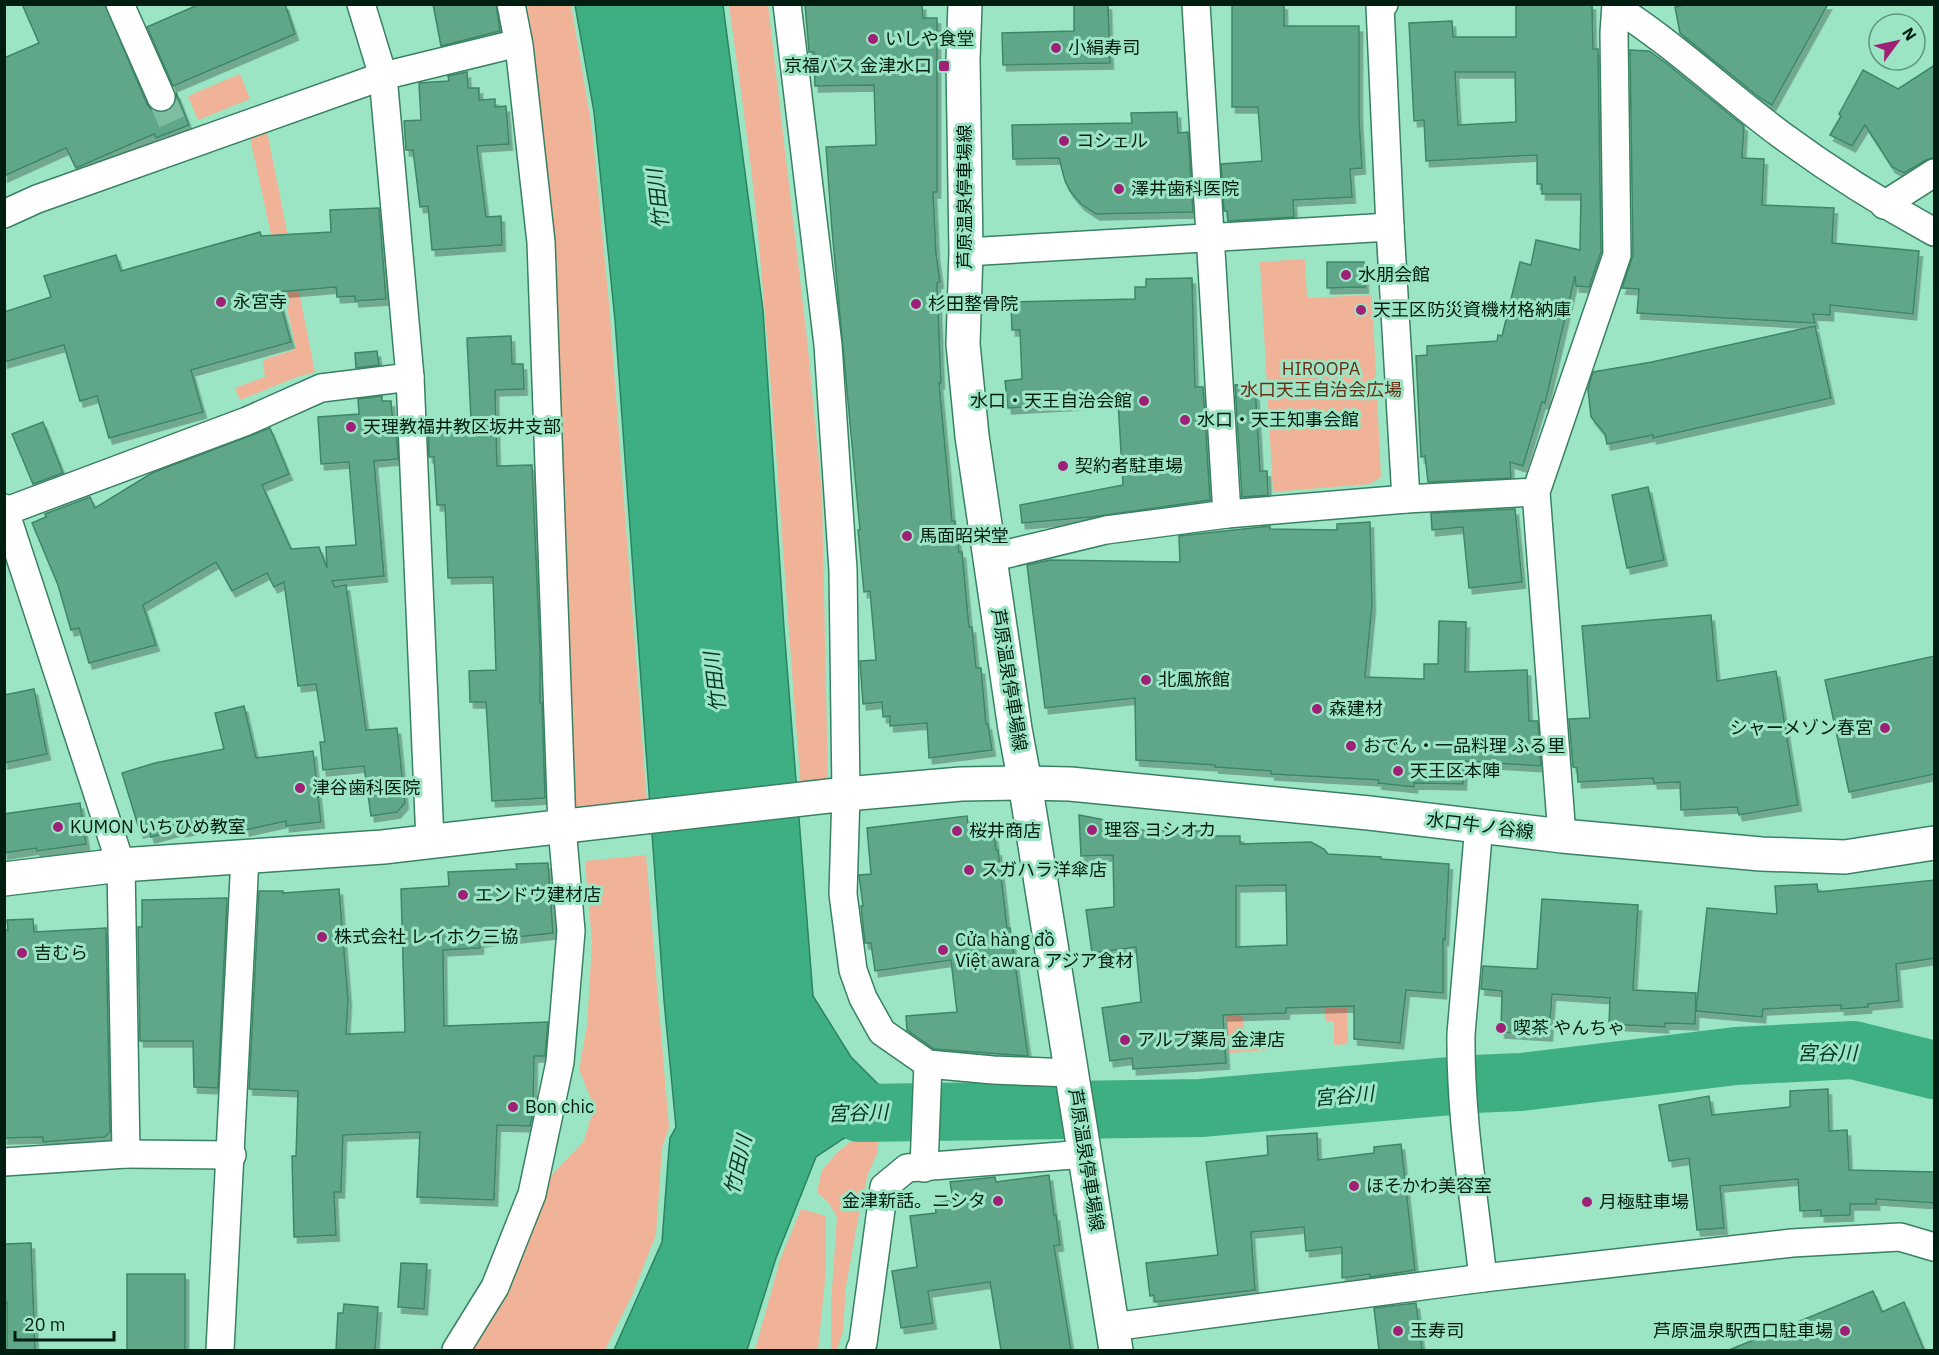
<svg xmlns="http://www.w3.org/2000/svg" width="1939" height="1355" font-family="'IBM Plex Sans','Noto Sans JP',sans-serif">
  <style>
    .green { fill: #f1b398 }
    .water { fill: #3daf83; stroke: #2b8361; stroke-width: 1.5 }
    .lines { fill: none; stroke-linecap: round; stroke-linejoin: round }
    .river { stroke: #3daf83; stroke-width: 58 }
    .building { fill: #5fa788; stroke: #3e8668; stroke-width: 1.5; fill-rule: evenodd; filter: url(#shadow) }
    .street-tunnel { stroke: #7dbda0; stroke-width: 27; stroke-dasharray: 27 14; stroke-linecap: butt }
    .street-casing { stroke: #388163; stroke-width: 30 }
    .secondary-casing { stroke: #388163; stroke-width: 36 }
    .street { stroke: #fff; stroke-width: 27 }
    .secondary { stroke: #fff; stroke-width: 33 }
    .poi-dot { fill: #9e2177; stroke: #9ce5c4; stroke-width: 2 }
    .labels { text-anchor: middle; stroke-width: 6; stroke-linejoin: round; paint-order: stroke }
    .poi-label { font-size: 18px; fill: #001d12; stroke: #9ce5c4; text-anchor: start }
    .street-label { font-size: 18px; fill: #001d12; stroke: #9ce5c4 }
    .park-label { font-size: 18px; fill: #682f14; stroke: #9ce5c4 }
    .water-label { font-size: 20px; font-style: italic; fill: #043725; stroke: #9ce5c4 }
  </style>
  <defs>
    <filter id="shadow"><feDropShadow dx="3.5" dy="6" stdDeviation="0" flood-color="#0004"/></filter>
  </defs>
  <rect width="100%" height="100%" fill="#9ce5c4"/>
  <g class="green">
    <path d="M527 5H571L592 128 609 304 647 803 575 813C567 588 563 364 540 140 535 95 534 50 527 5Z"/>
    <path d="M729 5H768L807 339 822 494 828 785 801 788C785 593 774 398 755 203 748 137 738 71 729 5Z"/>
    <polygon points="240,74 250,99 198,120 188,96"/>
    <polygon points="266,126 315,372 297,377 240,400 235,388 265,377 263,360 296,349 249,133"/>
    <polygon points="1305,259 1307,298 1372,295 1381,477 1370,484 1273,492 1260,262"/>
    <polygon points="646,855 669,1127 662,1148 656,1235 633,1293 605,1350 465,1350 492,1316 550,1177 584,1141 594,1107 579,1069 587,1026 592,942 585,861"/>
    <polygon points="1235,943 1244,1032 1277,1029 1278,1049 1230,1053 1219,945"/>
    <polygon points="1324,983 1346,983 1348,1044 1334,1045 1334,1021 1325,1021"/>
    <polygon points="880,1132 877,1153 868,1174 859,1214 846,1286 843,1331 837,1350 831,1350 831,1304 837,1216 827,1201 817,1192 822,1170 838,1152 856,1137"/>
    <polygon points="801,1209 826,1216 826,1270 818,1350 755,1350 780,1260"/>
  </g>
  <polygon class="water" points="575,5 723,5 763,310 784,628 813,996 851,1057 878,1084 913,1099 912,1122 874,1124 843,1139 816,1157 776,1258 747,1350 614,1350 662,1242 669,1148 670,1138 676,1127 664,1000 615,320 594,112"/>
  <g class="lines">
    <polyline class="river" points="859,1113 1201,1108 1473,1084 1521,1082 1736,1056 1853,1050 1934,1070"/>
  </g>
  <g class="building">
    <polygon points="22,4 105,4 147,104 152,110 160,113 167,112 174,106 177,99 176,92 189,125 156,138 154,134 76,168 66,148 4,176 4,58 39,43"/>
    <polygon points="200,4 285,4 295,34 173,86 147,27"/>
    <polygon points="433,4 496,4 500,31 441,46"/>
    <polygon points="805,4 922,4 923,18 937,18 937,192 933,192 936,254 940,282 937,283 941,383 939,383 952,521 955,521 959,552 962,552 969,627 972,627 976,668 981,668 986,724 988,724 992,750 929,758 927,723 890,726 890,716 883,717 882,702 863,704 860,661 876,660 870,591 864,592 858,530 860,530 832,230 826,147 876,145 874,85 815,86 814,52 809,52"/>
    <polygon points="1074,4 1108,4 1110,63 1003,65 1002,33 1074,31"/>
    <polygon points="1232,4 1284,4 1284,26 1359,26 1359,117 1362,168 1350,169 1352,197 1293,200 1294,217 1228,221 1227,211 1224,211 1221,164 1262,161 1258,107 1232,107"/>
    <path d="M1516 4H1592L1593 49H1598L1601 252 1589 287 1576 286 1575 276 1545 403 1542 402 1523 466 1510 462 1511 478 1428 482 1425 456 1421 457 1416 356 1427 355V346L1497 341 1498 335 1502 336 1520 262 1531 265 1536 240 1580 250 1581 194H1542V184H1537V155L1426 161 1424 120 1414 121 1409 23 1452 21 1453 37H1516ZM1455 72H1515L1516 122 1458 125Z"/>
    <polygon points="1689,4 1828,4 1772,105 1760,98 1680,33 1675,7"/>
    <polygon points="1630,50 1649,51 1666,63 1744,126 1742,158 1764,159 1762,205 1834,208 1832,243 1919,251 1913,314 1830,305 1830,315 1813,314 1815,323 1637,313 1639,289 1622,288 1633,255"/>
    <polygon points="1935,65 1935,157 1926,160 1904,173 1892,167 1865,125 1852,146 1830,135 1841,116 1839,114 1863,70 1898,89"/>
    <polygon points="467,72 468,88 479,88 479,100 495,99 495,107 506,106 509,144 477,146 486,217 501,216 502,245 432,250 428,206 420,207 413,150 406,150 404,121 421,120 419,83 449,81 448,76"/>
    <polygon points="1177,112 1178,133 1188,132 1193,212 1096,214 1081,204 1070,191 1065,181 1059,158 1013,159 1012,125 1132,123 1131,113"/>
    <polygon points="379,208 386,299 355,301 355,296 337,297 336,287 277,292 291,342 191,370 203,412 109,438 97,396 80,401 64,345 4,362 4,312 51,297 44,276 116,255 121,271 260,232 261,236 331,232 330,210"/>
    <polygon points="1327,262 1364,262 1365,287 1327,288"/>
    <polygon points="1192,278 1195,387 1203,387 1210,500 1092,517 1022,523 1020,505 1123,485 1118,402 1008,408 1005,381 1022,379 1020,330 1012,330 1011,302 1135,299 1135,287 1146,287 1146,279"/>
    <polygon points="1815,326 1831,398 1653,438 1653,435 1607,444 1605,434 1591,417 1588,389 1593,372 1652,362"/>
    <polygon points="511,336 512,364 523,364 524,389 495,390 497,466 532,465 540,651 540,703 542,703 545,798 492,801 486,702 470,702 469,671 496,670 493,577 448,578 445,505 437,505 434,457 429,457 428,422 471,420 467,338"/>
    <polygon points="377,351 379,365 356,368 355,353"/>
    <polygon points="1255,384 1260,471 1267,471 1268,495 1242,497 1235,385"/>
    <polygon points="382,396 382,401 391,401 393,424 396,424 398,459 374,461 384,576 332,581 335,587 346,585 366,730 397,728 405,803 397,812 371,816 364,766 323,770 320,742 325,742 316,684 298,686 284,582 274,587 267,573 232,591 216,562 143,605 156,645 89,663 79,628 71,630 58,585 32,523 46,517 45,514 90,497 95,508 152,473 270,428 289,474 262,485 291,549 319,547 327,568 326,547 356,545 349,462 321,464 318,417 359,414 358,399"/>
    <polygon points="43,422 63,473 33,484 12,434"/>
    <polygon points="1648,487 1664,560 1627,568 1612,495"/>
    <polygon points="1515,509 1522,582 1469,588 1463,527 1432,530 1431,513"/>
    <polygon points="1370,522 1372,605 1365,677 1424,679 1424,664 1438,664 1439,621 1466,622 1465,672 1527,670 1529,721 1538,721 1541,766 1464,761 1463,784 1414,783 1414,787 1378,783 1379,780 1271,774 1271,771 1215,767 1215,765 1136,760 1135,698 1045,708 1027,565 1050,560 1180,562 1179,536 1270,526 1270,529 1337,530 1337,524"/>
    <polygon points="1711,615 1717,681 1776,671 1798,805 1739,815 1737,807 1681,810 1680,782 1654,783 1653,778 1578,782 1577,768 1573,767 1569,719 1590,718 1582,626"/>
    <polygon points="1935,656 1935,774 1849,792 1825,680"/>
    <polygon points="34,689 47,754 4,763 4,695"/>
    <polygon points="244,706 256,758 313,751 321,822 286,826 286,821 246,830 243,818 182,831 181,829 151,837 149,830 140,832 122,773 155,763 224,749 215,713"/>
    <polygon points="80,803 86,844 37,851 36,848 4,853 4,814"/>
    <path d="M1079 815 1120 823H1138V830L1202 831V836H1240V844L1311 842 1324 849 1328 854 1381 857V859L1449 864 1445 940 1443 939V993L1406 990 1400 1043 1354 1039V1006L1286 1008V1013L1223 1015 1226 1063 1133 1069 1132 1058 1110 1061 1102 1008 1141 1002 1136 947 1092 953 1086 910 1114 907 1113 855 1081 856ZM1286 885 1287 945 1236 947V886Z"/>
    <polygon points="967,816 968,825 982,824 983,835 994,834 996,850 998,850 1007,928 1010,928 1028,1056 934,1049 907,1030 906,1016 957,1012 951,960 875,971 871,943 865,943 861,906 863,906 859,875 871,874 867,828"/>
    <polygon points="548,863 553,933 480,941 480,948 443,950 444,1026 548,1022 545,1056 534,1056 533,1113 530,1126 497,1125 494,1200 417,1197 420,1132 343,1135 341,1192 334,1192 336,1235 294,1237 292,1156 296,1156 298,1091 249,1089 259,891 283,891 283,893 339,889 348,1000 346,1034 405,1032 401,889 449,886 448,872 517,869 516,864"/>
    <polygon points="1935,880 1935,958 1896,964 1899,1001 1868,1004 1868,1007 1841,1009 1841,1005 1763,1009 1762,1017 1696,1011 1707,908 1777,914 1775,886 1817,884 1818,892"/>
    <polygon points="227,898 218,1088 194,1087 193,1041 140,1041 138,927 142,927 142,900"/>
    <polygon points="1542,899 1638,905 1633,990 1696,993 1695,1024 1665,1023 1665,1027 1609,1024 1610,998 1552,994 1549,1035 1501,1032 1502,991 1481,989 1483,966 1537,969"/>
    <polygon points="33,919 34,932 106,928 110,1132 105,1137 43,1142 43,1137 4,1138 4,930 8,930 7,920"/>
    <polygon points="1828,1089 1829,1131 1847,1130 1849,1170 1935,1172 1935,1203 1876,1199 1876,1204 1850,1204 1850,1215 1821,1216 1821,1210 1800,1211 1798,1179 1720,1186 1724,1228 1697,1230 1689,1158 1669,1161 1659,1105 1709,1096 1712,1115 1790,1107 1790,1091"/>
    <polygon points="1317,1133 1318,1160 1374,1153 1374,1147 1401,1144 1415,1270 1370,1277 1370,1274 1342,1278 1342,1247 1306,1251 1304,1227 1251,1232 1255,1290 1155,1302 1154,1295 1150,1296 1146,1263 1218,1255 1206,1162 1268,1155 1267,1136"/>
    <polygon points="1049,1175 1054,1215 1056,1215 1060,1245 1054,1246 1071,1350 1001,1350 990,1282 928,1291 933,1323 901,1328 892,1271 917,1267 910,1216 936,1213 935,1203 953,1200 950,1182 995,1177 996,1182"/>
    <polygon points="31,1243 35,1350 7,1350 7,1302 4,1302 4,1244"/>
    <polygon points="401,1263 427,1264 424,1309 398,1307"/>
    <rect x="127" y="1274" width="58" height="76"/>
    <polygon points="1873,1291 1882,1312 1904,1302 1924,1350 1729,1350"/>
    <polygon points="1416,1303 1422,1350 1379,1350 1374,1308"/>
    <polygon points="344,1304 378,1307 375,1350 336,1350 338,1313 343,1313"/>
  </g>
  <g class="lines">
    <polyline class="street-tunnel" points="161,97 179,138"/>
    <defs>
      <g id="street">
        <polyline points="120,4 161,97"/>
        <polyline points="361,4 383,76 410,377 430,841"/>
        <polyline points="787,4 828,345 843,570 846,794 843,894 853,970 863,998 882,1032 928,1064 993,1070 1072,1073"/>
        <polyline points="1196,4 1227,514"/>
        <polyline points="1384,4 1380,6 1390,227 1406,499"/>
        <path d="M1617 8C1675 45 1725 93 1780 134 1829 170 1881 203 1934 232"/>
        <polyline points="1884,205 1934,173"/>
        <polyline points="4,214 37,199 383,76 506,46"/>
        <polyline points="966,252 1390,227"/>
        <polyline points="4,508 121,865 126,1154 4,1162"/>
        <polyline points="4,512 247,421 321,388 410,377"/>
        <polyline points="990,558 1106,530 1227,514 1406,499 1536,492"/>
        <path d="M1479 825 1461 1034C1460 1116 1474 1197 1483 1278"/>
        <polyline points="1562,836 1536,492 1617,255 1614,33 1616,4"/>
        <polyline points="126,1154 232,1155"/>
        <polyline points="924,1168 928,1064"/>
        <polyline points="1112,1327 1483,1278 1792,1243 1900,1237 1934,1247"/>
        <polyline points="220,1350 245,857"/>
        <polyline points="456,1350 495,1287 532,1194 560,1062 571,931 562,827 541,242 519,45 511,4"/>
        <polyline points="860,1350 863,1343 884,1187 907,1168 1085,1154"/>
      </g>
      <g id="secondary">
        <polyline points="965,4 963,60 966,252 963,344 972,436 1015,729 1025,783 1116,1350"/>
        <polyline points="4,879 121,865 383,847 846,794 961,784 1025,783 1070,784 1369,813 1562,836 1761,854 1845,857 1934,843"/>
      </g>
    </defs>
    <use href="#street" class="street-casing"/>
    <use href="#secondary" class="secondary-casing"/>
    <use href="#street" class="street"/>
    <use href="#secondary" class="secondary"/>
  </g>
  <g class="poi-dot">
    <circle cx="873" cy="39" r="6"/>
    <circle cx="1056" cy="48" r="6"/>
    <rect x="938" y="60" width="12" height="12" rx="3"/>
    <circle cx="1064" cy="141" r="6"/>
    <circle cx="1119" cy="189" r="6"/>
    <circle cx="1346" cy="275" r="6"/>
    <circle cx="221" cy="302" r="6"/>
    <circle cx="916" cy="304" r="6"/>
    <circle cx="1361" cy="310" r="6"/>
    <circle cx="1144" cy="401" r="6"/>
    <circle cx="1185" cy="420" r="6"/>
    <circle cx="351" cy="427" r="6"/>
    <circle cx="1063" cy="466" r="6"/>
    <circle cx="907" cy="536" r="6"/>
    <circle cx="1146" cy="680" r="6"/>
    <circle cx="1317" cy="709" r="6"/>
    <circle cx="1885" cy="728" r="6"/>
    <circle cx="1351" cy="746" r="6"/>
    <circle cx="1398" cy="771" r="6"/>
    <circle cx="300" cy="788" r="6"/>
    <circle cx="58" cy="827" r="6"/>
    <circle cx="1092" cy="830" r="6"/>
    <circle cx="957" cy="831" r="6"/>
    <circle cx="969" cy="870" r="6"/>
    <circle cx="463" cy="895" r="6"/>
    <circle cx="322" cy="937" r="6"/>
    <circle cx="943" cy="950" r="6"/>
    <circle cx="22" cy="953" r="6"/>
    <circle cx="1501" cy="1028" r="6"/>
    <circle cx="1125" cy="1040" r="6"/>
    <circle cx="513" cy="1107" r="6"/>
    <circle cx="1354" cy="1186" r="6"/>
    <circle cx="998" cy="1201" r="6"/>
    <circle cx="1587" cy="1202" r="6"/>
    <circle cx="1398" cy="1331" r="6"/>
    <circle cx="1845" cy="1331" r="6"/>
  </g>
  <g class="labels">
    <g class="poi-label">
      <text x="885" y="45">いしや食堂</text>
      <text x="1068" y="54">小絹寿司</text>
      <text x="932" y="72" text-anchor="end">京福バス 金津水口</text>
      <text x="1076" y="147">コシェル</text>
      <text x="1131" y="195">澤井歯科医院</text>
      <text x="1358" y="281">水朋会館</text>
      <text x="233" y="308">永宮寺</text>
      <text x="928" y="310">杉田整骨院</text>
      <text x="1373" y="316">天王区防災資機材格納庫</text>
      <text x="1132" y="407" text-anchor="end">水口・天王自治会館</text>
      <text x="1197" y="426">水口・天王知事会館</text>
      <text x="363" y="433">天理教福井教区坂井支部</text>
      <text x="1075" y="472">契約者駐車場</text>
      <text x="919" y="542">馬面昭栄堂</text>
      <text x="1158" y="686">北風旅館</text>
      <text x="1329" y="715">森建材</text>
      <text x="1873" y="734" text-anchor="end">シャーメゾン春宮</text>
      <text x="1363" y="752">おでん・一品料理 ふる里</text>
      <text x="1410" y="777">天王区本陣</text>
      <text x="312" y="794">津谷歯科医院</text>
      <text x="70" y="833">KUMON いちひめ教室</text>
      <text x="1104" y="836">理容 ヨシオカ</text>
      <text x="969" y="837">桜井商店</text>
      <text x="981" y="876">スガハラ洋傘店</text>
      <text x="475" y="901">エンドウ建材店</text>
      <text x="334" y="943">株式会社 レイホク三協</text>
      <text x="955" y="946">Cửa hàng đồ<tspan x="955" dy="21">Việt awara アジア食材</tspan></text>
      <text x="34" y="959">吉むら</text>
      <text x="1513" y="1034">喫茶 やんちゃ</text>
      <text x="1137" y="1046">アルプ薬局 金津店</text>
      <text x="525" y="1113">Bon chic</text>
      <text x="1366" y="1192">ほそかわ美容室</text>
      <text x="986" y="1207" text-anchor="end">金津新話。ニシタ</text>
      <text x="1599" y="1208">月極駐車場</text>
      <text x="1410" y="1337">玉寿司</text>
      <text x="1833" y="1337" text-anchor="end">芦原温泉駅西口駐車場</text>
    </g>
    <g class="street-label">
      <text transform="translate(965 197) rotate(-90)" y="6">芦原温泉停車場線</text>
      <text transform="translate(1009 680) rotate(81)" y="6">芦原温泉停車場線</text>
      <text transform="translate(1480 826) rotate(7)" y="6">水口牛ノ谷線</text>
      <text transform="translate(1086 1160) rotate(81)" y="6">芦原温泉停車場線</text>
    </g>
    <g class="park-label">
      <text x="1321" y="375">HIROOPA<tspan x="1321" dy="21">水口天王自治会広場</tspan></text>
    </g>
    <g class="water-label">
      <text transform="translate(658 199) rotate(-97)" y="7">竹田川</text>
      <text transform="translate(715 682) rotate(-97)" y="7">竹田川</text>
      <text x="1827" y="1060">宮谷川</text>
      <text transform="translate(1344 1096) rotate(-5)" y="7">宮谷川</text>
      <text transform="translate(858 1113) rotate(-2)" y="7">宮谷川</text>
      <text transform="translate(738 1165) rotate(-77)" y="7">竹田川</text>
    </g>
  </g>
  <rect width="1939" height="1355" fill="none" stroke="#001d12" stroke-width="12"/>
  <g transform="translate(1897 42) rotate(57)"><circle r="28" fill="#9ce5c4" stroke="#5e957d" stroke-width="1.5"/>
  <path d="M0-4.5L10 22L0 15L-10 22Z" fill="#9e2177"/>
  <text y="-9" font-size="16" font-weight="bold" text-anchor="middle" fill="#001d12">N</text>
  </g>
  <path d="M15 1331v9h99v-9" fill="none" stroke="#001d12" stroke-width="3"/>
  <text x="24" y="1331" font-size="18" fill="#001d12" stroke="#9ce5c4" stroke-width="4.5" paint-order="stroke">20 m</text>
</svg>
